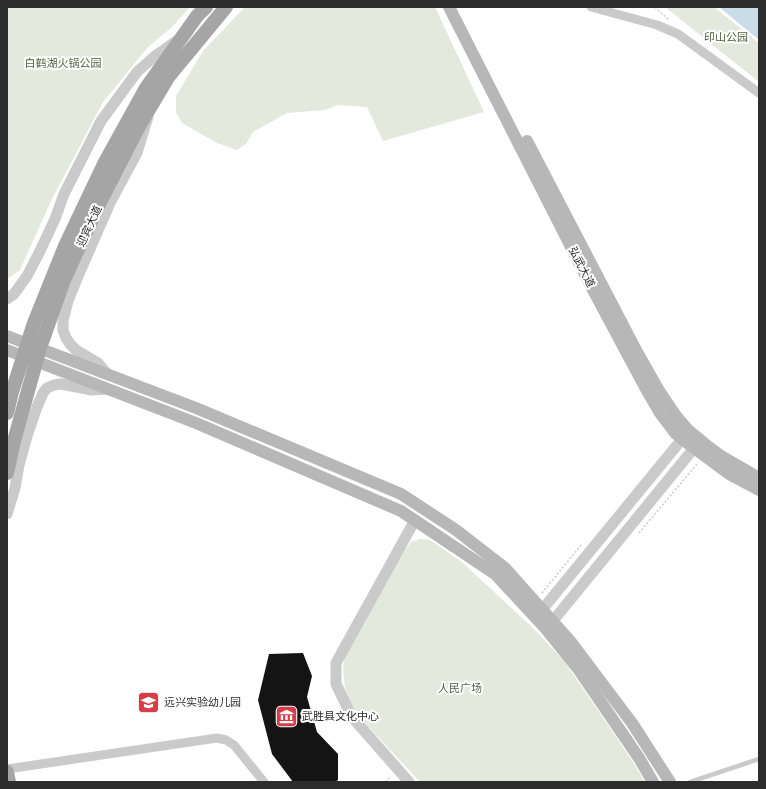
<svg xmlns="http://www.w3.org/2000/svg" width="766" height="789" font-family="Jost,'Noto Sans SC',sans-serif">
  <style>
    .green { fill: #e3e9dc }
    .water { fill: #c9dce8 }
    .building { fill: #141414 }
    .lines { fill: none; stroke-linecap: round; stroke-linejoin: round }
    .path { stroke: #cacaca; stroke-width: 1.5; stroke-dasharray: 2 2; stroke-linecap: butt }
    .service { stroke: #cacaca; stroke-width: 4.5 }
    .minor { stroke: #cacaca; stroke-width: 9 }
    .tertiary { stroke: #cacaca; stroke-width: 11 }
    .secondary { stroke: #b7b7b7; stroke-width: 12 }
    .primary { stroke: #a5a5a5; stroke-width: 14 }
    .labels { text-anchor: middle; stroke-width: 4; stroke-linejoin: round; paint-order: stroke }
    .park-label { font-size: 11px; fill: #50643f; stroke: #fff }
    .street-label { font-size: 11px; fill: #2d2d2d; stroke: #fff }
    .poi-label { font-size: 11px; fill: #2d2d2d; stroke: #fff; text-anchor: start }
  </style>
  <rect width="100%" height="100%" fill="#fff"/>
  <g class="green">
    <polygon points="7,7 190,7 172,27 148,47 103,102 51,201 20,270 7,279"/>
    <polygon points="245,7 435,7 484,112 383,141 367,107 338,105 325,110 287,113 253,132 246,144 237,150 217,143 182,123 176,112 176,96 203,51"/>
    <polygon points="665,7 714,7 759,43 759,82"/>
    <polygon points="420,539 430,540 462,562 534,629 564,661 608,725 633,762 645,782 420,782 366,724 352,706 345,689 343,668 345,656 402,554 411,542"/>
  </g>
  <polygon class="water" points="719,7 759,7 759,40"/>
  <polygon class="building" points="303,653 312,676 307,697 317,732 338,754 338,780 335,782 293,782 272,754 258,700 269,654"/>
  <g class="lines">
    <g class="path">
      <polyline points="655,7 669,20"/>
      <polyline points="639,533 697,464"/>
      <polyline points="542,593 581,545"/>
      <polyline points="385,782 391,776"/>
    </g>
    <polyline class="service" points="690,782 759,759"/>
    <g class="minor">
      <polyline points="591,7 657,25 678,34 759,93"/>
      <polyline points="7,769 217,738 226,740 234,745 264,782"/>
    </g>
    <g class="tertiary">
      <polyline points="7,299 14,294 27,276 40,251 55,219 64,194 101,121 137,72 155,56 178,40"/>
      <polyline points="108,375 98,363 76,350 70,344 66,338 63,330 63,321 68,301 79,274 110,203 137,153 148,117"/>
      <polyline points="7,514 15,488 19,465 27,436 37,407 43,393 47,388 54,385 61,384 92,390 108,389"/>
      <polyline points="537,616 687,433"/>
      <polyline points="548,627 699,442"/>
      <polyline points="409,782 352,717 336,684 336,663 415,520"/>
    </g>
    <g class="secondary">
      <polyline points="449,7 592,288 646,389 660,413 675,433 682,439 729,474 759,490"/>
      <polyline points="527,141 637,352 658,389 676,416 688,430 705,444 721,456 759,478"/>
      <polyline points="7,336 196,408 401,494 456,530 505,568 571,642 632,723 670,782"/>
      <polyline points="7,350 196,423 401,511 495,574 546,629 579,670 639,758 653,782"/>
    </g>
    <g class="primary">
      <polyline points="7,413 12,392 34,323 65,246 104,164 146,88 197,16 206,7"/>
      <polyline points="7,473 14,441 40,348 64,280 96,210 138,128 169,76 226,7"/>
      <polyline points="7,772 9,782"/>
    </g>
  </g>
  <defs>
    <symbol id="school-square" viewBox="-11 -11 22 22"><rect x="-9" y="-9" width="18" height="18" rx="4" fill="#d43e48" stroke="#fff"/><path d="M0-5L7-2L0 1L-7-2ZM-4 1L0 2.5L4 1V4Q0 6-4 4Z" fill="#fff"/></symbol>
    <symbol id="museum-square" viewBox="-11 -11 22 22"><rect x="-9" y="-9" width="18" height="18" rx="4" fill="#d43e48" stroke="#fff"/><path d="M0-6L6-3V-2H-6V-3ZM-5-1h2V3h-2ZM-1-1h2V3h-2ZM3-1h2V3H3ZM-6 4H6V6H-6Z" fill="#fff"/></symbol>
  </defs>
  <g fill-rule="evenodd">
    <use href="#school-square" x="136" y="690" width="25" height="25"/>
    <use href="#museum-square" x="274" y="704" width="25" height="25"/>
  </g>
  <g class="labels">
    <g class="park-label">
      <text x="726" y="41">印山公园</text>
      <text x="63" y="67">白鹤湖火锅公园</text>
      <text x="460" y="692">人民广场</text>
    </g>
    <g class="street-label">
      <text transform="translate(89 226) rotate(-65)" y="4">迎宾大道</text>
      <text transform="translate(582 267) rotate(63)" y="4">弘武大道</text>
    </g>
    <g class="poi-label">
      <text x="164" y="706">远兴实验幼儿园</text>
      <text x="302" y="720">武胜县文化中心</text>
    </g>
  </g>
  <rect width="766" height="789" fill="none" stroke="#2d2d2d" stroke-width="16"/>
</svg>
